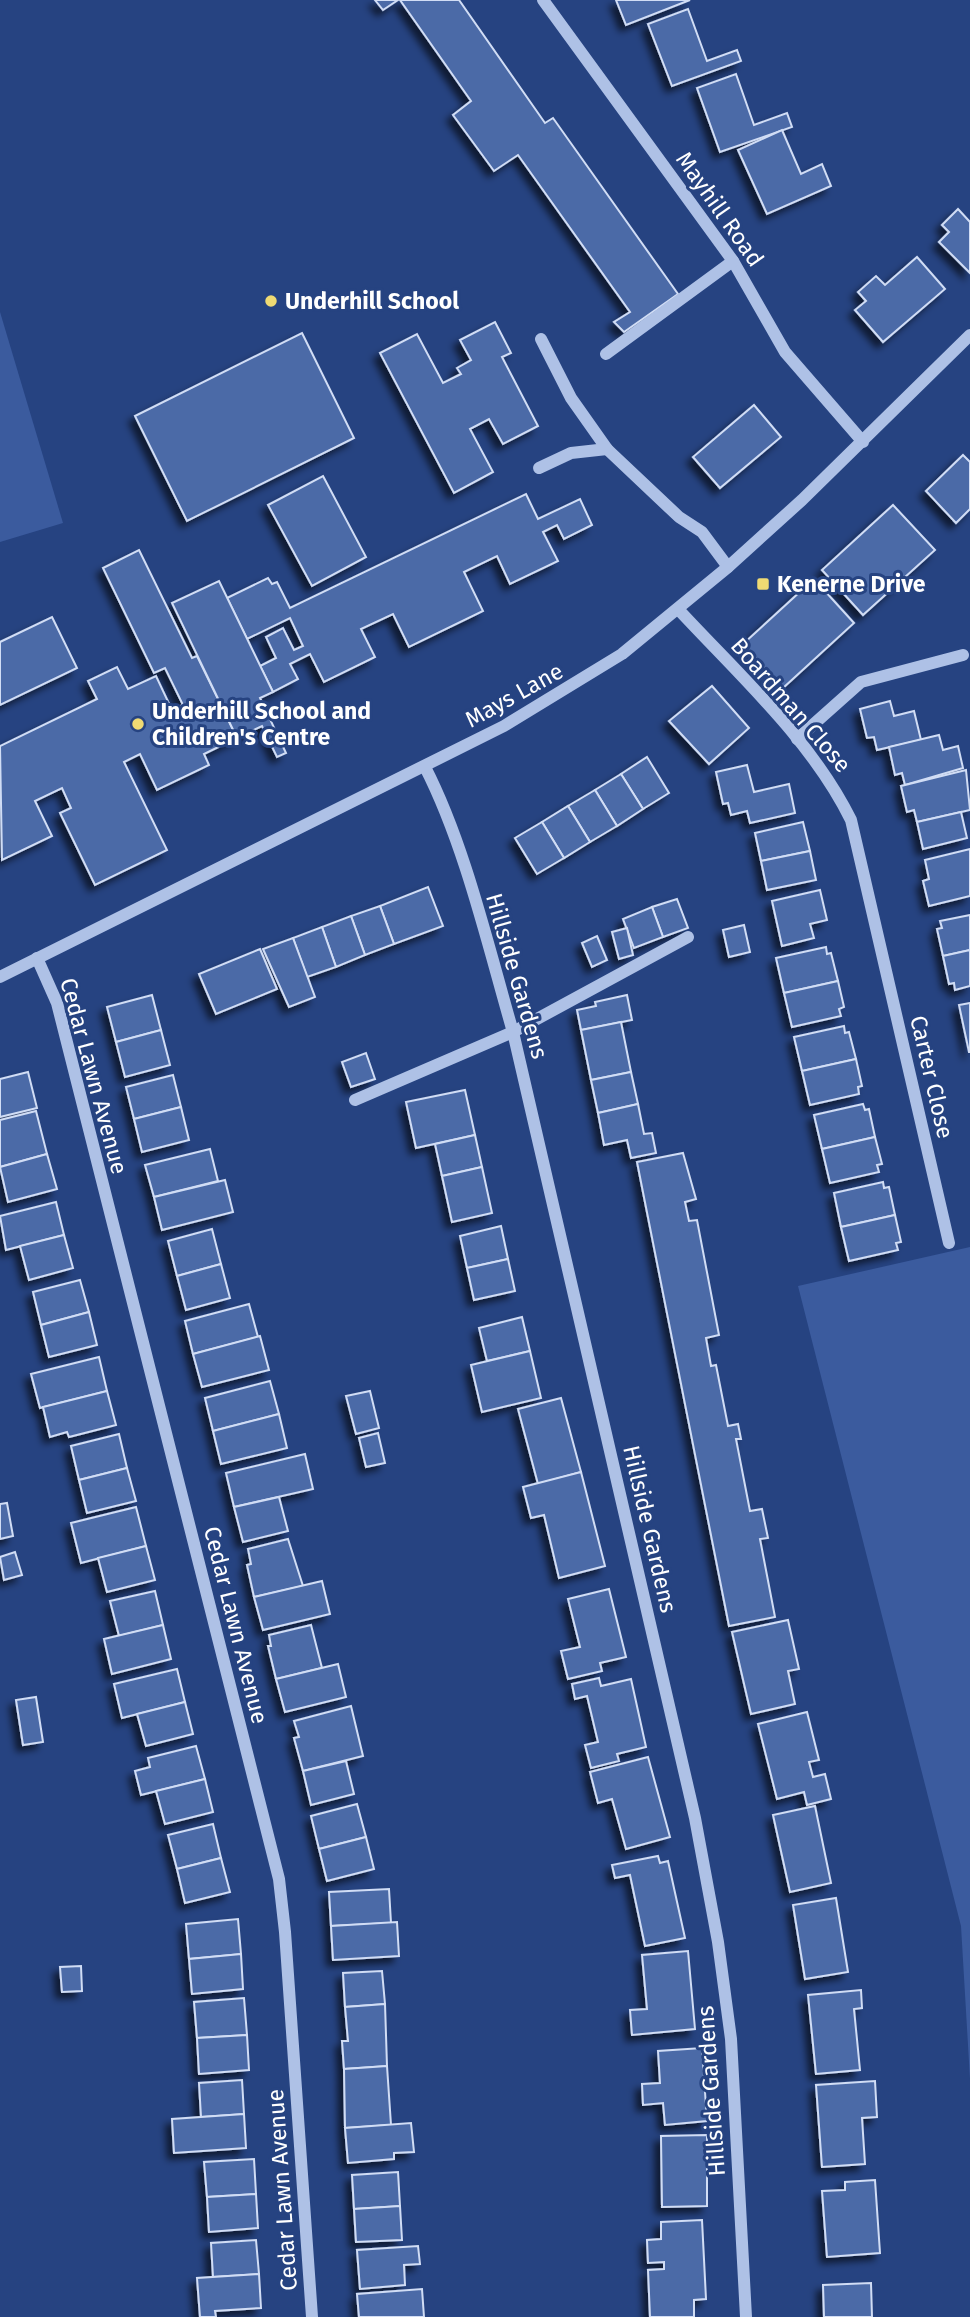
<svg xmlns="http://www.w3.org/2000/svg" width="970" height="2317" font-family="'Fira Sans',sans-serif">
  <style>
    .green { fill: #3b5b9e }
    .building { fill: #4b6aa7; stroke: #d1ddf5; stroke-width: 2; filter: url(#shadow) }
    .lines { fill: none; stroke-linecap: round; stroke-linejoin: round }
    .minor { stroke: #aec1e6; stroke-width: 12 }
    .poi-dot { fill: #efda73; stroke: #264381; stroke-width: 2.5 }
    .labels { text-anchor: middle; stroke-width: 6; stroke-linejoin: round; paint-order: stroke }
    .street-label { font-size: 23px; fill: #fff; stroke: #264381 }
    .poi-label { font-size: 23px; font-weight: bold; fill: #fff; stroke: #264381; text-anchor: start }
  </style>
  <defs>
    <filter id="shadow"><feDropShadow dx="-6" dy="6" stdDeviation="3.5" flood-color="#0009"/></filter>
  </defs>
  <rect width="100%" height="100%" fill="#264381"/>
  <g class="green">
    <polygon points="0,312 63,523 0,542"/>
    <polygon points="970,1247 970,2079 961,1926 798,1286"/>
  </g>
  <g class="building">
    <polygon points="375,0 398,0 383,10"/>
    <polygon points="400,0 459,0 545,123 553,118 678,294 624,332 614,322 630,312 518,155 494,171 453,115 471,101"/>
    <polygon points="616,0 690,0 626,25"/>
    <polygon points="688,9 707,61 737,50 741,61 672,86 648,24"/>
    <polygon points="736,74 754,125 787,113 792,127 720,152 697,88"/>
    <polygon points="782,130 801,174 822,164 831,186 767,214 738,150"/>
    <polygon points="958,209 970,222 970,273 939,242 949,232 942,225"/>
    <polygon points="917,257 945,289 883,342 855,310 866,301 858,292 876,276 885,285"/>
    <polygon points="495,322 511,353 502,357 538,426 503,444 489,419 470,429 493,472 454,493 380,353 417,334 443,383 461,374 457,368 471,360 460,340"/>
    <polygon points="302,333 354,438 187,521 135,416"/>
    <polygon points="754,405 781,437 720,488 693,457"/>
    <polygon points="963,455 970,462 970,509 956,523 926,491"/>
    <polygon points="323,476 366,557 312,586 268,505"/>
    <polygon points="526,494 538,519 580,499 592,525 564,539 557,525 543,532 558,561 510,584 497,556 464,572 483,611 409,647 393,614 361,629 375,657 324,682 310,654 290,664 298,679 273,692 260,666 276,658 266,637 283,628 294,650 303,646 290,618 247,639 227,598 268,578 272,584 277,582 290,608"/>
    <polygon points="893,505 935,550 863,615 822,570"/>
    <polygon points="139,550 192,658 197,656 237,738 204,754 209,765 157,790 140,754 124,762 167,850 95,885 60,813 71,808 62,788 35,801 52,836 2,860 0,746 97,699 88,681 117,667 128,689 156,676 172,710 183,705 165,668 154,673 103,568"/>
    <polygon points="814,579 854,623 783,688 743,644"/>
    <polygon points="219,581 273,692 260,698 286,753 277,757 262,726 237,738 172,603"/>
    <polygon points="52,617 77,668 0,705 0,642"/>
    <polygon points="712,686 749,728 709,764 669,721"/>
    <polygon points="890,701 894,716 914,711 921,740 877,750 874,737 867,738 860,709"/>
    <polygon points="939,735 943,750 958,746 963,768 905,785 902,773 895,775 889,747"/>
    <polygon points="647,757 669,793 643,809 621,774"/>
    <polygon points="747,765 754,792 789,784 795,813 750,823 747,811 731,815 728,803 723,804 716,772"/>
    <polygon points="966,770 970,810 917,822 914,810 907,812 901,786"/>
    <polygon points="621,774 643,809 617,826 595,790"/>
    <polygon points="595,790 617,826 590,842 568,806"/>
    <polygon points="568,806 590,842 564,858 542,822"/>
    <polygon points="961,812 967,838 923,849 917,822"/>
    <polygon points="542,822 564,858 537,874 515,838"/>
    <polygon points="803,822 810,851 761,861 755,833"/>
    <polygon points="970,849 970,896 929,906 923,881 929,879 925,860"/>
    <polygon points="810,851 816,880 767,890 761,861"/>
    <polygon points="428,887 443,926 394,944 380,906"/>
    <polygon points="820,890 827,920 810,924 814,938 782,946 772,901"/>
    <polygon points="677,899 688,928 663,937 652,907"/>
    <polygon points="380,906 394,944 365,955 351,916"/>
    <polygon points="652,907 663,937 634,948 623,919"/>
    <polygon points="970,915 970,950 943,956 937,929 942,928 940,921"/>
    <polygon points="351,916 365,955 336,967 322,927"/>
    <polygon points="744,925 750,952 729,957 723,930"/>
    <polygon points="322,927 336,967 307,977 293,938"/>
    <polygon points="627,928 633,955 619,959 612,932"/>
    <polygon points="597,936 607,960 592,967 582,943"/>
    <polygon points="293,938 315,997 289,1007 263,949"/>
    <polygon points="826,947 827,954 831,953 838,981 784,993 776,958"/>
    <polygon points="260,949 277,989 216,1014 199,974"/>
    <polygon points="970,950 970,986 955,990 954,983 949,984 943,956"/>
    <polygon points="838,981 844,1007 839,1009 841,1016 792,1027 784,993"/>
    <polygon points="152,995 161,1030 116,1042 107,1007"/>
    <polygon points="627,995 632,1020 581,1030 577,1010 596,1006 595,1002"/>
    <polygon points="970,1003 970,1052 969,1052 959,1005"/>
    <polygon points="621,1022 631,1072 591,1080 581,1030"/>
    <polygon points="844,1026 845,1033 849,1032 856,1059 802,1071 794,1037"/>
    <polygon points="161,1030 170,1065 125,1077 116,1042"/>
    <polygon points="366,1053 375,1079 351,1087 342,1062"/>
    <polygon points="856,1059 862,1086 858,1087 859,1094 810,1105 802,1071"/>
    <polygon points="28,1072 37,1108 0,1117 0,1079"/>
    <polygon points="631,1072 638,1104 598,1113 591,1080"/>
    <polygon points="173,1075 181,1107 134,1119 126,1087"/>
    <polygon points="465,1090 475,1135 416,1148 406,1102"/>
    <polygon points="638,1104 644,1134 652,1133 656,1153 631,1158 627,1140 604,1145 598,1113"/>
    <polygon points="863,1104 865,1110 869,1109 875,1137 822,1149 814,1115"/>
    <polygon points="181,1107 189,1140 142,1152 134,1119"/>
    <polygon points="36,1111 47,1154 0,1167 0,1120"/>
    <polygon points="475,1135 482,1167 442,1176 435,1144"/>
    <polygon points="875,1137 882,1164 877,1165 879,1172 830,1183 822,1149"/>
    <polygon points="210,1149 218,1181 154,1197 145,1165"/>
    <polygon points="683,1153 696,1199 685,1202 689,1221 697,1220 719,1335 706,1338 711,1366 716,1365 728,1426 738,1424 741,1439 736,1439 750,1511 762,1509 768,1538 760,1539 775,1617 729,1626 637,1162"/>
    <polygon points="47,1154 57,1189 8,1202 0,1167"/>
    <polygon points="482,1167 492,1213 452,1222 442,1176"/>
    <polygon points="225,1180 233,1212 162,1230 154,1197"/>
    <polygon points="883,1182 884,1188 889,1187 895,1215 841,1227 834,1193"/>
    <polygon points="56,1202 64,1235 6,1250 0,1216"/>
    <polygon points="895,1215 901,1242 896,1243 898,1250 849,1261 841,1227"/>
    <polygon points="501,1226 508,1259 467,1268 460,1236"/>
    <polygon points="212,1229 221,1264 177,1276 168,1241"/>
    <polygon points="64,1235 73,1268 29,1280 20,1246"/>
    <polygon points="508,1259 515,1291 474,1300 467,1268"/>
    <polygon points="221,1264 230,1298 186,1310 177,1276"/>
    <polygon points="80,1280 89,1312 41,1325 33,1292"/>
    <polygon points="249,1304 258,1337 193,1354 185,1321"/>
    <polygon points="89,1312 97,1345 49,1357 41,1325"/>
    <polygon points="522,1317 530,1351 487,1361 479,1328"/>
    <polygon points="260,1336 269,1370 202,1387 193,1354"/>
    <polygon points="530,1351 541,1398 482,1412 471,1365"/>
    <polygon points="99,1357 107,1391 40,1408 31,1374"/>
    <polygon points="270,1381 279,1414 213,1431 205,1398"/>
    <polygon points="107,1391 116,1425 69,1437 67,1432 50,1437 43,1407"/>
    <polygon points="370,1391 379,1428 356,1434 346,1396"/>
    <polygon points="561,1398 581,1472 538,1484 518,1409"/>
    <polygon points="279,1414 287,1448 221,1464 213,1431"/>
    <polygon points="378,1433 385,1463 366,1467 359,1438"/>
    <polygon points="119,1434 127,1468 79,1480 71,1446"/>
    <polygon points="305,1454 313,1489 234,1507 226,1473"/>
    <polygon points="127,1468 136,1501 87,1513 79,1480"/>
    <polygon points="581,1472 605,1566 559,1578 544,1515 531,1518 523,1487"/>
    <polygon points="279,1497 288,1531 243,1542 234,1507"/>
    <polygon points="7,1503 13,1536 0,1539 0,1504"/>
    <polygon points="136,1507 146,1546 81,1563 71,1523"/>
    <polygon points="288,1539 303,1586 254,1597 247,1565 251,1564 248,1549"/>
    <polygon points="146,1546 155,1580 107,1592 98,1558"/>
    <polygon points="15,1552 22,1575 4,1580 0,1557"/>
    <polygon points="322,1581 330,1614 263,1630 254,1597"/>
    <polygon points="609,1589 626,1657 600,1663 602,1671 568,1679 561,1651 580,1647 568,1599"/>
    <polygon points="155,1591 163,1625 119,1636 110,1601"/>
    <polygon points="788,1620 799,1669 788,1671 795,1704 751,1714 732,1632"/>
    <polygon points="163,1625 171,1659 112,1674 104,1639"/>
    <polygon points="311,1625 322,1668 276,1679 268,1646 271,1646 269,1635"/>
    <polygon points="338,1664 346,1697 285,1712 276,1679"/>
    <polygon points="177,1669 185,1702 122,1718 114,1684"/>
    <polygon points="599,1678 601,1686 631,1679 646,1747 617,1754 619,1761 591,1768 585,1745 598,1742 587,1696 575,1699 572,1684"/>
    <polygon points="36,1697 43,1742 23,1745 16,1700"/>
    <polygon points="185,1702 193,1734 146,1746 137,1714"/>
    <polygon points="351,1706 363,1756 303,1771 294,1738 299,1737 294,1721"/>
    <polygon points="807,1712 819,1760 809,1762 813,1777 825,1774 831,1799 807,1805 804,1792 777,1799 758,1724"/>
    <polygon points="196,1746 205,1779 141,1795 135,1771 150,1767 148,1758"/>
    <polygon points="648,1757 670,1837 626,1849 612,1799 598,1803 590,1772"/>
    <polygon points="346,1761 354,1794 311,1805 303,1771"/>
    <polygon points="205,1779 213,1812 165,1824 156,1791"/>
    <polygon points="357,1804 366,1837 319,1849 311,1816"/>
    <polygon points="815,1806 831,1883 790,1892 773,1815"/>
    <polygon points="213,1824 221,1858 177,1869 168,1835"/>
    <polygon points="366,1837 374,1869 327,1881 319,1849"/>
    <polygon points="658,1856 660,1863 668,1861 685,1938 645,1946 630,1875 615,1878 612,1865"/>
    <polygon points="221,1858 230,1892 185,1903 177,1869"/>
    <polygon points="389,1889 391,1923 331,1926 329,1892"/>
    <polygon points="836,1898 848,1972 805,1979 793,1905"/>
    <polygon points="238,1919 241,1954 189,1959 186,1924"/>
    <polygon points="397,1922 399,1956 333,1960 331,1926"/>
    <polygon points="688,1951 695,2029 632,2035 630,2010 647,2009 642,1955"/>
    <polygon points="241,1954 243,1989 192,1994 189,1959"/>
    <polygon points="81,1966 82,1991 62,1992 60,1967"/>
    <polygon points="382,1971 385,2004 345,2007 343,1973"/>
    <polygon points="861,1990 862,2008 854,2009 860,2070 816,2074 808,1995"/>
    <polygon points="244,1998 247,2035 197,2038 194,2002"/>
    <polygon points="385,2004 387,2066 344,2069 342,2041 348,2041 345,2007"/>
    <polygon points="247,2035 249,2070 199,2074 197,2038"/>
    <polygon points="702,2048 707,2121 665,2125 663,2103 643,2105 642,2084 660,2083 658,2051"/>
    <polygon points="387,2066 391,2125 345,2128 344,2069"/>
    <polygon points="242,2080 244,2114 201,2117 199,2083"/>
    <polygon points="875,2081 877,2117 862,2118 865,2164 822,2167 816,2085"/>
    <polygon points="244,2114 246,2148 174,2153 172,2119"/>
    <polygon points="411,2123 414,2152 394,2153 394,2159 348,2163 345,2128"/>
    <polygon points="707,2135 707,2206 662,2207 661,2136"/>
    <polygon points="254,2159 256,2194 207,2197 204,2162"/>
    <polygon points="398,2172 400,2206 354,2209 352,2175"/>
    <polygon points="875,2180 880,2253 827,2257 822,2191 845,2190 845,2182"/>
    <polygon points="256,2194 258,2228 209,2232 207,2197"/>
    <polygon points="400,2206 402,2240 356,2242 354,2209"/>
    <polygon points="702,2220 706,2299 694,2300 694,2317 650,2317 648,2270 664,2269 664,2262 648,2263 647,2240 661,2239 661,2222"/>
    <polygon points="256,2240 259,2274 213,2277 211,2243"/>
    <polygon points="418,2246 420,2264 404,2265 405,2285 360,2289 357,2250"/>
    <polygon points="259,2274 261,2308 215,2311 216,2317 200,2317 197,2278"/>
    <polygon points="871,2283 872,2317 824,2317 823,2285"/>
    <polygon points="422,2289 424,2317 359,2317 357,2294"/>
  </g>
  <g class="lines">
    <g class="minor">
      <polyline points="543,0 733,261 785,352 863,442"/>
      <polyline points="541,339 571,398 607,449 679,517 702,532 728,567"/>
      <polyline points="606,354 733,261"/>
      <polyline points="539,468 571,453 607,449"/>
      <path d="M678 609C739 675 811 739 851 820L949 1243"/>
      <polyline points="797,739 861,682 963,655"/>
      <path d="M425 767C465 845 488 946 513 1032L695 1818 718 1942 731 2039 746 2317"/>
      <polyline points="37,958 57,1003 279,1879 285,1932 312,2317"/>
      <polyline points="0,977 504,726 622,654 728,567 802,500 970,335"/>
      <polyline points="355,1100 513,1032 688,937"/>
    </g>
  </g>
  <g class="poi-dot">
    <circle cx="271" cy="301" r="7"/>
    <rect x="756" y="577" width="14" height="14" rx="3.5"/>
    <circle cx="138" cy="724" r="7"/>
  </g>
  <g class="labels">
    <g class="street-label">
      <text transform="translate(720 209) rotate(55)" y="8">Mayhill Road</text>
      <text transform="translate(514 695) rotate(-29)" y="8">Mays Lane</text>
      <text transform="translate(791 705) rotate(49)" y="8">Boardman Close</text>
      <text transform="translate(517 976) rotate(74)" y="8">Hillside Gardens</text>
      <text transform="translate(94 1076) rotate(75)" y="8">Cedar Lawn Avenue</text>
      <text transform="translate(932 1077) rotate(77)" y="8">Carter Close</text>
      <text transform="translate(650 1529) rotate(77)" y="8">Hillside Gardens</text>
      <text transform="translate(236 1625) rotate(76)" y="8">Cedar Lawn Avenue</text>
      <text transform="translate(711 2091) rotate(-94)" y="8">Hillside Gardens</text>
      <text transform="translate(282 2190) rotate(-94)" y="8">Cedar Lawn Avenue</text>
    </g>
    <g class="poi-label">
      <text x="285" y="309">Underhill School</text>
      <text x="777" y="592">Kenerne Drive</text>
      <text x="152" y="719">Underhill School and<tspan x="152" dy="26">Children's Centre</tspan></text>
    </g>
  </g>
</svg>
